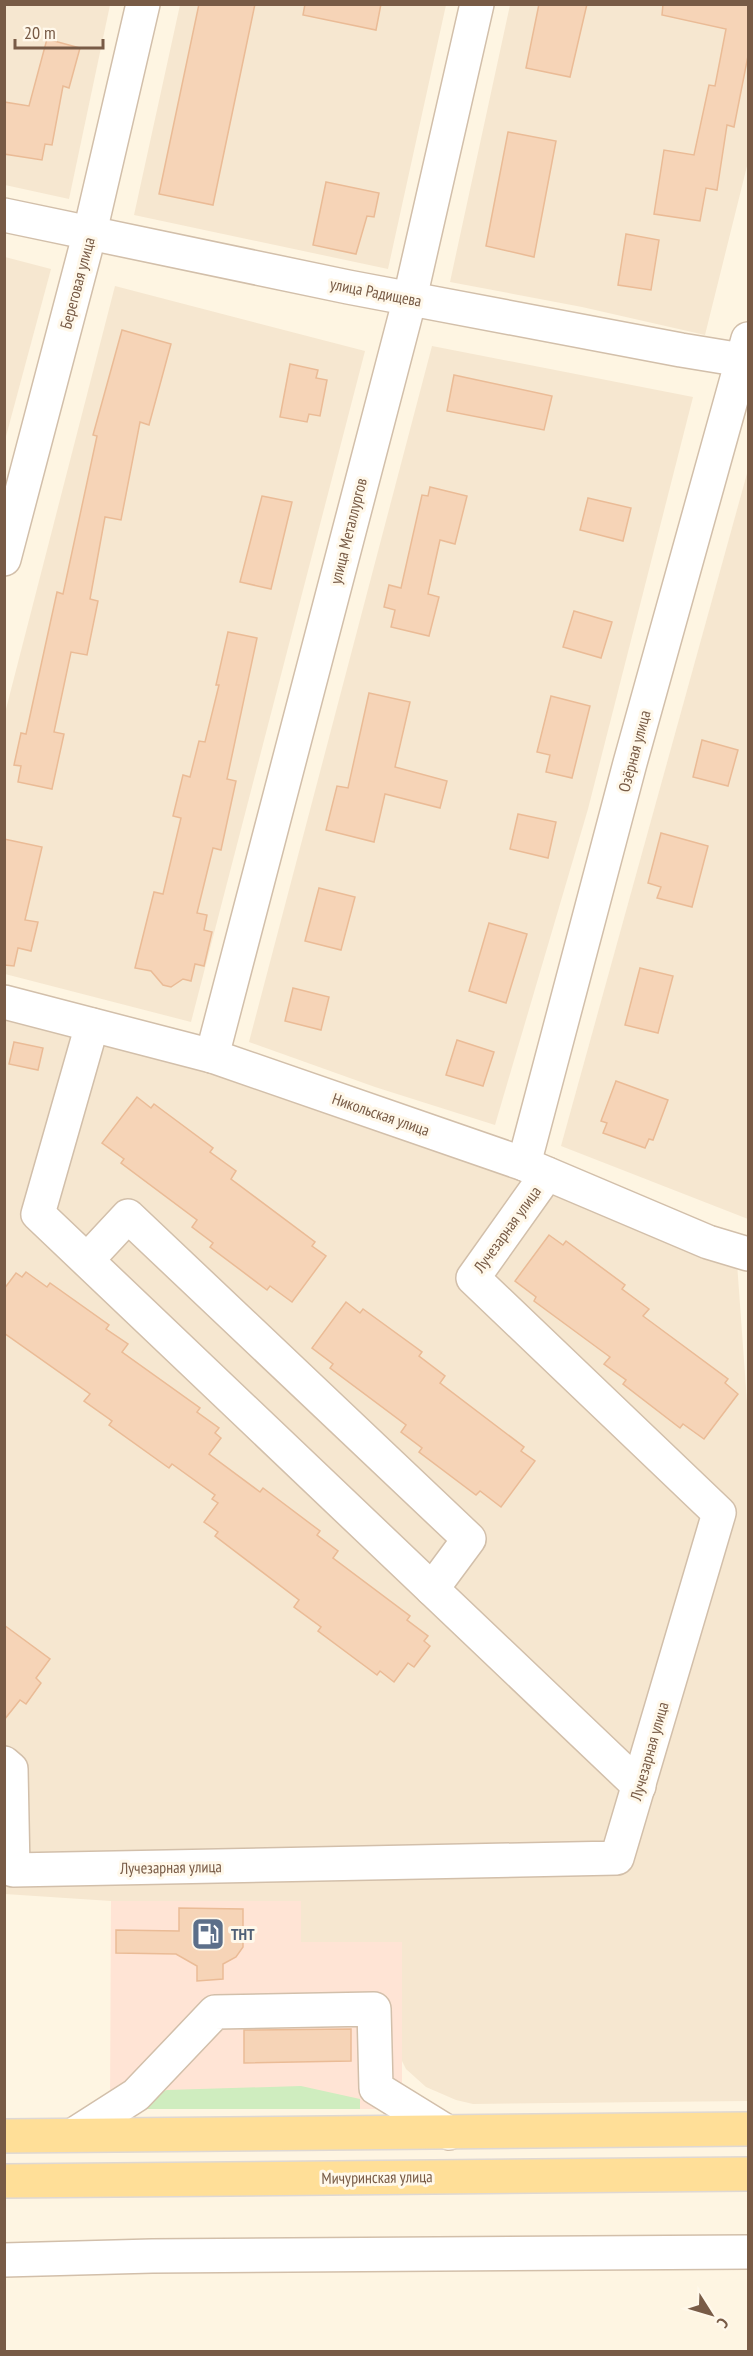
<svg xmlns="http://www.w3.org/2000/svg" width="753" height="2356" font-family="'PT Sans Narrow',sans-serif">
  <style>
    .residential { fill: #f6e7d0 }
    .commercial { fill: #ffe4d5 }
    .green { fill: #cfedbf }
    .building { fill: #f6d4b7; stroke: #eabb96; stroke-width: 1.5 }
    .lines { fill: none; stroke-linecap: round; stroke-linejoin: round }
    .minor-casing { stroke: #d2bfaa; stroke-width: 36 }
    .major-casing { stroke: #dfd8d3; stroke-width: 36 }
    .minor { stroke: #fff; stroke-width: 33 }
    .major { stroke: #ffdf98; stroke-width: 33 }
    .labels { text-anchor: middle; stroke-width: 6; stroke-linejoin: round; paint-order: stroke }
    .street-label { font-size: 16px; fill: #785b46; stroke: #fff8ea }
    .service-label { font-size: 16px; font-weight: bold; fill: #4e5e75; stroke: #fff8ea; text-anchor: start }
  </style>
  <rect width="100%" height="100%" fill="#fef5e2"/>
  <g class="residential">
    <polygon points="5,5 110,5 69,199 5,185"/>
    <polygon points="180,5 446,5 388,269 134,215"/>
    <polygon points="510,5 748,5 748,162 705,335 582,307 450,282"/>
    <polygon points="5,257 51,269 5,440 4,257"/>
    <polygon points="115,286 365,351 191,1022 5,974 5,713"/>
    <polygon points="432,346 693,397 588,809 495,1125 375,1087 249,1042"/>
    <polygon points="748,470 748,1219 561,1146"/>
    <polygon points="4,1010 351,1113 737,1263 748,1416 748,2101 473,2104 456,2100 426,2087 406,2069 402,2061 402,1942 300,1942 300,1901 111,1901 5,1894"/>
  </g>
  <polygon class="commercial" points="111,1901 301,1901 301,1942 402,1942 402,2109 110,2109"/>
  <polygon class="green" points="301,2086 360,2099 360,2109 135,2109 135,2102 167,2090"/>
  <g class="building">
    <polygon points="199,4 255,4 213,205 159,194"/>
    <polygon points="305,4 381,4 376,30 303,15"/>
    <polygon points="539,4 587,4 570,77 526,68"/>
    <polygon points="663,4 748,4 748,56 734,127 727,125 717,190 706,188 700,221 654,214 664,150 694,155 709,85 715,86 726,29 662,15"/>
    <polygon points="47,39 80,48 69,88 63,86 52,145 45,144 42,160 4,154 4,102 29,106"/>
    <polygon points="508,132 556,141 534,257 486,246"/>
    <polygon points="326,182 379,193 374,217 367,216 356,254 313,245"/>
    <polygon points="626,234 659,240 651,290 618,285"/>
    <polygon points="122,330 171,344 149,425 140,422 121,520 105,517 90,599 98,601 87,655 71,652 54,732 64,734 52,789 18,782 21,766 14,765 21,733 26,734 57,592 63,594 97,436 93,435"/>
    <polygon points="290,364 318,370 316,378 327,380 320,416 309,414 307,422 280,417"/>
    <polygon points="454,375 552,396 544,430 447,411"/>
    <polygon points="430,487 467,496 455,544 440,540 428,594 439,597 429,636 391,627 395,610 384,607 389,585 401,588 422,495 428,496"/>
    <polygon points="262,496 292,502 271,589 240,582"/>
    <polygon points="588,498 631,508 623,541 580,530"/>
    <polygon points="574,611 612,622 601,658 563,647"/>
    <polygon points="228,632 257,638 227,779 236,781 221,850 213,848 197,913 207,915 204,930 212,932 204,966 195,964 191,981 183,979 171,987 163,985 151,971 135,968 154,892 163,894 181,818 173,816 183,775 190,777 199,741 205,742 219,685 216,685"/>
    <polygon points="369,693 410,702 395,767 447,781 440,808 385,794 374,842 326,830 337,786 348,788"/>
    <polygon points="551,696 590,706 572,778 546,772 550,755 537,752"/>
    <polygon points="702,740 738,750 728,786 693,777"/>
    <polygon points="518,814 556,822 548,858 510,849"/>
    <polygon points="661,833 708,846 692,907 657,898 661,887 648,883"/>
    <polygon points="4,839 42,847 25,920 38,922 31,951 18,948 14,966 4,965"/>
    <polygon points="319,888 355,897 341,950 305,941"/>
    <polygon points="489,923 527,934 506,1003 469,991"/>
    <polygon points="640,968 673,976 658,1033 625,1025"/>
    <polygon points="293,988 329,997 321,1030 285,1021"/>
    <polygon points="457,1040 494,1052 483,1086 446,1075"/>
    <polygon points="14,1042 43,1048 38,1070 9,1064"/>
    <polygon points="616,1081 668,1100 653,1140 649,1139 645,1148 603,1133 607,1123 601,1121"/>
    <polygon points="137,1097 151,1108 154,1104 213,1148 210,1152 236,1171 231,1179 315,1242 312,1246 326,1256 292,1302 270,1286 267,1290 210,1247 213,1243 192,1227 197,1220 121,1163 124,1159 102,1143"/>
    <polygon points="549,1235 563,1245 566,1241 625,1285 622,1289 649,1309 643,1316 728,1379 725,1383 738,1394 704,1439 683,1424 680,1428 623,1384 626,1380 604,1364 610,1357 534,1301 536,1297 515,1281"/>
    <polygon points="26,1272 47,1287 50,1283 109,1325 106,1329 128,1344 122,1352 200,1408 197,1412 219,1428 215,1433 221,1438 209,1454 260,1492 263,1488 320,1531 317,1535 338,1551 333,1558 410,1616 407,1620 428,1636 424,1641 430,1646 414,1667 408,1663 394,1682 380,1671 377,1675 318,1631 321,1627 294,1607 299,1600 215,1536 218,1532 204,1522 218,1503 212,1499 215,1495 172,1464 169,1468 109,1425 112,1421 84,1401 90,1394 4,1333 4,1289 16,1273 22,1277"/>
    <polygon points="346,1302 360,1313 363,1309 422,1352 419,1356 445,1376 440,1383 524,1447 521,1451 535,1461 501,1507 480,1491 476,1495 419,1452 422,1448 401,1432 406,1425 330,1368 333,1364 312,1348"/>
    <polygon points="4,1625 50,1659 36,1678 41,1683 26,1704 20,1700 4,1720"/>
    <polygon points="179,1908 243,1909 243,1947 236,1957 223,1964 223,1979 197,1981 197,1966 176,1954 116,1953 116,1930 179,1931"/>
    <polygon points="351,2029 351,2061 244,2063 244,2030"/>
  </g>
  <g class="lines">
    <defs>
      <g id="minor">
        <polyline points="4,215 348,287 681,350 748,361"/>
        <polyline points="4,559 90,232 143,4"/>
        <polyline points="4,1002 212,1056 524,1164 708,1242 748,1254"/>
        <polyline points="92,1025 38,1214 639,1786"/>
        <polyline points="212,1056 410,298 477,4"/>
        <polyline points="524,1164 630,763 748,339"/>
        <polyline points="87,1260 128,1216 469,1539 432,1589"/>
        <polyline points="4,1763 11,1769 13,1870 617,1858 719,1513 473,1278 547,1174"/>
        <polyline points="75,2134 136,2095 215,2012 374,2009 376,2088 449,2133"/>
        <polyline points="4,2260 152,2256 748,2252"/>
      </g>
      <g id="major">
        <polyline points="4,2136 748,2129"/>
        <polyline points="4,2181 748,2174"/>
      </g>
    </defs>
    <use href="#minor" class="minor-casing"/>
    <use href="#major" class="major-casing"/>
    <use href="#minor" class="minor"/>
    <use href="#major" class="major"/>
  </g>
  <defs>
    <symbol id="fuel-square" viewBox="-11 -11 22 22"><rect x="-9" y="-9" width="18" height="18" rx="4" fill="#5c6f8a" stroke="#fff8ea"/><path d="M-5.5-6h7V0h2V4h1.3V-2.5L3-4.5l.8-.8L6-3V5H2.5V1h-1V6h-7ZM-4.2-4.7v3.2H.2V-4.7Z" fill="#fff"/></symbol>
  </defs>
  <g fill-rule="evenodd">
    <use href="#fuel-square" x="189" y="1915" width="38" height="38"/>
  </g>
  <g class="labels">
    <g class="street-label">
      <text transform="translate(77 283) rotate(-75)" y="6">Береговая улица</text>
      <text transform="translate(376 292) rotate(11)" y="6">улица Радищева</text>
      <text transform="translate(348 531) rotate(-76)" y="6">улица Металлургов</text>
      <text transform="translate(634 751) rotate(-75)" y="6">Озёрная улица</text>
      <text transform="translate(381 1114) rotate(19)" y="6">Никольская улица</text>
      <text transform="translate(507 1229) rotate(-54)" y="6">Лучезарная улица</text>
      <text transform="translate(649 1751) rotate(-74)" y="6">Лучезарная улица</text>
      <text transform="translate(171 1867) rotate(-1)" y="6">Лучезарная улица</text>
      <text transform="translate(377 2177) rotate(-1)" y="6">Мичуринская улица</text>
    </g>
    <g class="service-label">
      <text x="231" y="1940">ТНТ</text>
    </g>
  </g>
  <rect width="753" height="2356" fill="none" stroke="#785b46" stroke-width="12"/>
  <g transform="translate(711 2314) rotate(127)" stroke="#fff8ea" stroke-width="4.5" paint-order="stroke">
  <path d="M0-4.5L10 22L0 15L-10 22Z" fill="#785b46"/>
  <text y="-9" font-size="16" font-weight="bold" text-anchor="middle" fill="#785b46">С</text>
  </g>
  <path d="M15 39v9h88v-9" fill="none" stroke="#785b46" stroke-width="3"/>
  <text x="24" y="39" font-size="18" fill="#785b46" stroke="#fff8ea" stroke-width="4.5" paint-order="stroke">20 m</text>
</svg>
